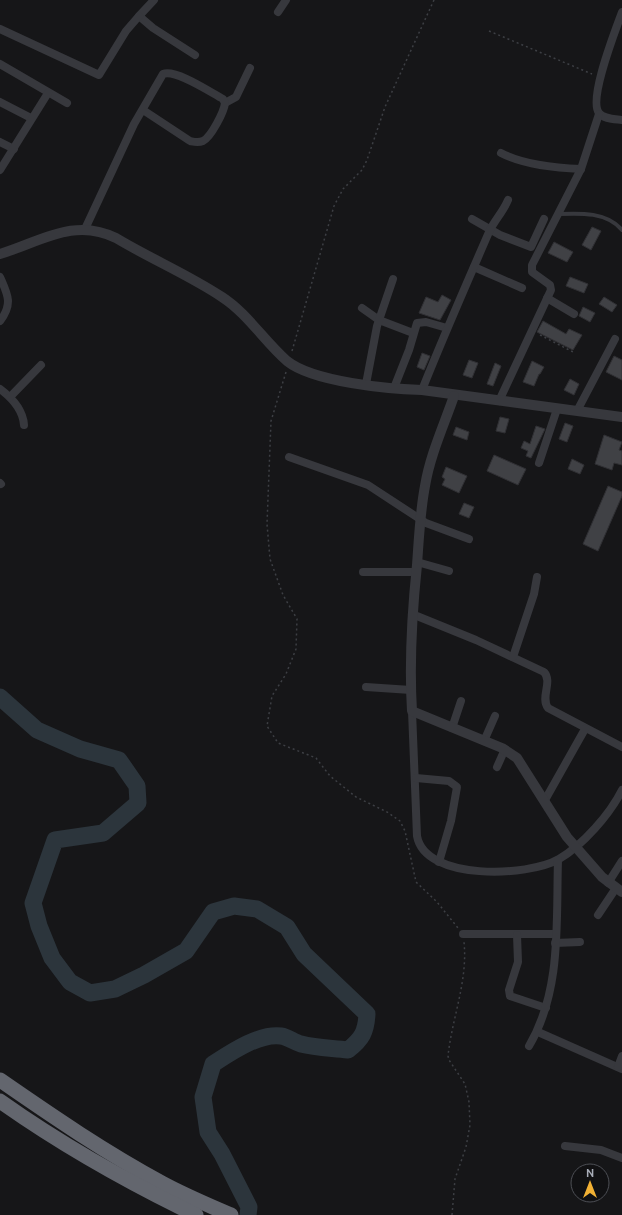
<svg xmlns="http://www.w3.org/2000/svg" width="622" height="1215" font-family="Ubuntu,sans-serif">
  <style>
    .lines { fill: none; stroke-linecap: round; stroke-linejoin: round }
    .river { stroke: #2c353c; stroke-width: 17 }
    .building { fill: #404145; stroke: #303034 }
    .path { stroke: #3d3f44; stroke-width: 1.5; stroke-dasharray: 2 3; stroke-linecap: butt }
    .service { stroke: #37383d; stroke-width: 4 }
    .minor { stroke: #37383d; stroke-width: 8 }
    .tertiary { stroke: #37383d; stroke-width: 10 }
    .motorway { stroke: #63666e; stroke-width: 15 }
  </style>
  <rect width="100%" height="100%" fill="#161618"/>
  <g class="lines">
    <path class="river" d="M0 697 37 730 80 749 119 760 137 786 138 803 103 833 55 840 33 903 39 926 52 958 70 982 90 993 115 989 144 975 186 951 213 912 234 906 257 909 287 927 304 954 367 1014C366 1032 362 1039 348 1050 332 1048 316 1048 301 1044 294 1042 288 1037 281 1036 259 1033 230 1053 213 1064L203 1097 208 1132 222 1154 249 1207 248 1215"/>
  </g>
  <g class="building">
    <polygon points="592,227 601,231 591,250 582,245"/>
    <polygon points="554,242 573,252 567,262 548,253"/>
    <polygon points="570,277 588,284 584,293 566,286"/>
    <polygon points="442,295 451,300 440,320 419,313 426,297 438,302"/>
    <polygon points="604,297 617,305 612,312 599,304"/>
    <polygon points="583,307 595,313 590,322 579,316"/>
    <polygon points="543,321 566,334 569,329 582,335 573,350 537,332"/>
    <polygon points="422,353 430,356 424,370 417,367"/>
    <polygon points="614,356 622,360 622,380 606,372"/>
    <polygon points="469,360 478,363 472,378 463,375"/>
    <polygon points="532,361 544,367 540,374 539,374 534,386 523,382"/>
    <polygon points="495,363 501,366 493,386 487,384"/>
    <polygon points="570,379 579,384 574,395 564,390"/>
    <polygon points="500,417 509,419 505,433 496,431"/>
    <polygon points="565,423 573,426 567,442 559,439"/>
    <polygon points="536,426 545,429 531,458 526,456 528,451 521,448 524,441 530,444"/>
    <polygon points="456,427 469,432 467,440 453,435"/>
    <polygon points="604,435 622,442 619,450 622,451 622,465 614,463 612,470 595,464"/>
    <polygon points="494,455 526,469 518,485 487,471"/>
    <polygon points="572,459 584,465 580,474 568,469"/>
    <polygon points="446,467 467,476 459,493 442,485 445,479 442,477"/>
    <polygon points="608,486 622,492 622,496 598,551 583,544"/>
    <polygon points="464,503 474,507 469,518 459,514"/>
  </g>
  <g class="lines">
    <g class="path">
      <polyline points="489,31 592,74"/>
      <polyline points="540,335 575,353"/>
      <polyline points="292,351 334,206 343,189 362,170 367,160 385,107 434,0"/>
      <polyline points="286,372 271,421 267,524 270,559 283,595 297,619 296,649 286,674 272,696 267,726 278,743 316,758 330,776 356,797 387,812 400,821 405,831 416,882 437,902 458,928"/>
      <path d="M452 1215 455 1179 466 1147 470 1125 469 1102 465 1084 449 1060 448 1056C452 1018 468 981 464 942"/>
    </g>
    <path class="service" d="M559 214C581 213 607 212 622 230"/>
    <g class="minor">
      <polyline points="154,0 139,16 153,28 195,55"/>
      <polyline points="278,12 286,0"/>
      <path d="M622 12C616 29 588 99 599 113 603 119 615 119 622 120"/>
      <polyline points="0,29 99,75 126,31 139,16"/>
      <polyline points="0,64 67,103"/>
      <polyline points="0,102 31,118"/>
      <polyline points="225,103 236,97 250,68"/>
      <polyline points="0,142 14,149"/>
      <path d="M501 153C524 165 556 168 581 169"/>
      <polyline points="0,170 48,93"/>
      <polyline points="472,219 500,235 531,247 544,219"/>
      <path d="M85 229 134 124 163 74C176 69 210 92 223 99L225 103C224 112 211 137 203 141 198 143 195 142 190 141L143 110"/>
      <polyline points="474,267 522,288"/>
      <path d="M0 277C8 295 13 304 0 321"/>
      <polyline points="547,298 574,314"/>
      <polyline points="362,308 379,320 413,333"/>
      <polyline points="366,384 377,326 393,279"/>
      <polyline points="394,388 409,350 417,323 426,322 447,328"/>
      <path d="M0 389C12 398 23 410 24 425"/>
      <path d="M422 390C443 337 466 285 489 232 494 221 503 212 508 200"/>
      <polyline points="10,397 41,365"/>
      <polyline points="499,401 551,290 550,285 532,272 532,265 581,169 599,114"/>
      <polyline points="577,411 615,339"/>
      <polyline points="289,457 368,485 426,523 469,539"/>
      <polyline points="539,463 557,409"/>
      <polyline points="0,483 1,484"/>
      <polyline points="417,562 449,571"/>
      <polyline points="363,572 416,572"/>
      <path d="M412 614 476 640 544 672C553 682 540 697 548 708L622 747"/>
      <polyline points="513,657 534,594 537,577"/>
      <polyline points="366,687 411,690"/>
      <path d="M412 711 417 836C425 881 528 877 559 859 583 845 610 814 622 790"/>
      <polyline points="452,728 461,701"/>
      <polyline points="484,741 495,716"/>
      <polyline points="497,767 505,749"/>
      <polyline points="416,778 449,781 457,787 451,821 439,862"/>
      <polyline points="545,800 585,729"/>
      <polyline points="608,883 622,861"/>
      <polyline points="598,915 616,888"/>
      <polyline points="463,934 555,934"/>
      <polyline points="517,935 518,962 509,990 510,996 546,1008"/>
      <polyline points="555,943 580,942"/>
      <polyline points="538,1032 622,1069"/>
      <path d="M529 1046C562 990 556 922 558 860"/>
      <polyline points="618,1067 622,1056"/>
      <polyline points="565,1146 601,1150 622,1158"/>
    </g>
    <g class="tertiary">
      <path d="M0 254C40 242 74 217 116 238 151 259 189 275 222 297 248 314 264 341 287 361 313 382 388 389 422 390L622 417"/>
      <path d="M454 396C444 425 430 455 425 486 420 512 419 538 417 565 412 613 409 662 412 711L502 748 517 758 567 837 602 877 622 892"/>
    </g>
    <g class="motorway">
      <path d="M0 1080C52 1116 106 1153 162 1183 184 1195 208 1205 231 1215"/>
      <path d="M0 1101C62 1145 128 1182 196 1215"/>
    </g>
  </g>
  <g transform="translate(590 1183)"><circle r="19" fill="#111113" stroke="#4d4f55"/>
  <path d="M0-3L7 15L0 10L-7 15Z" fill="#f2b134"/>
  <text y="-6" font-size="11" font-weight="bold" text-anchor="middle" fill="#a8adb8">N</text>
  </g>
</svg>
